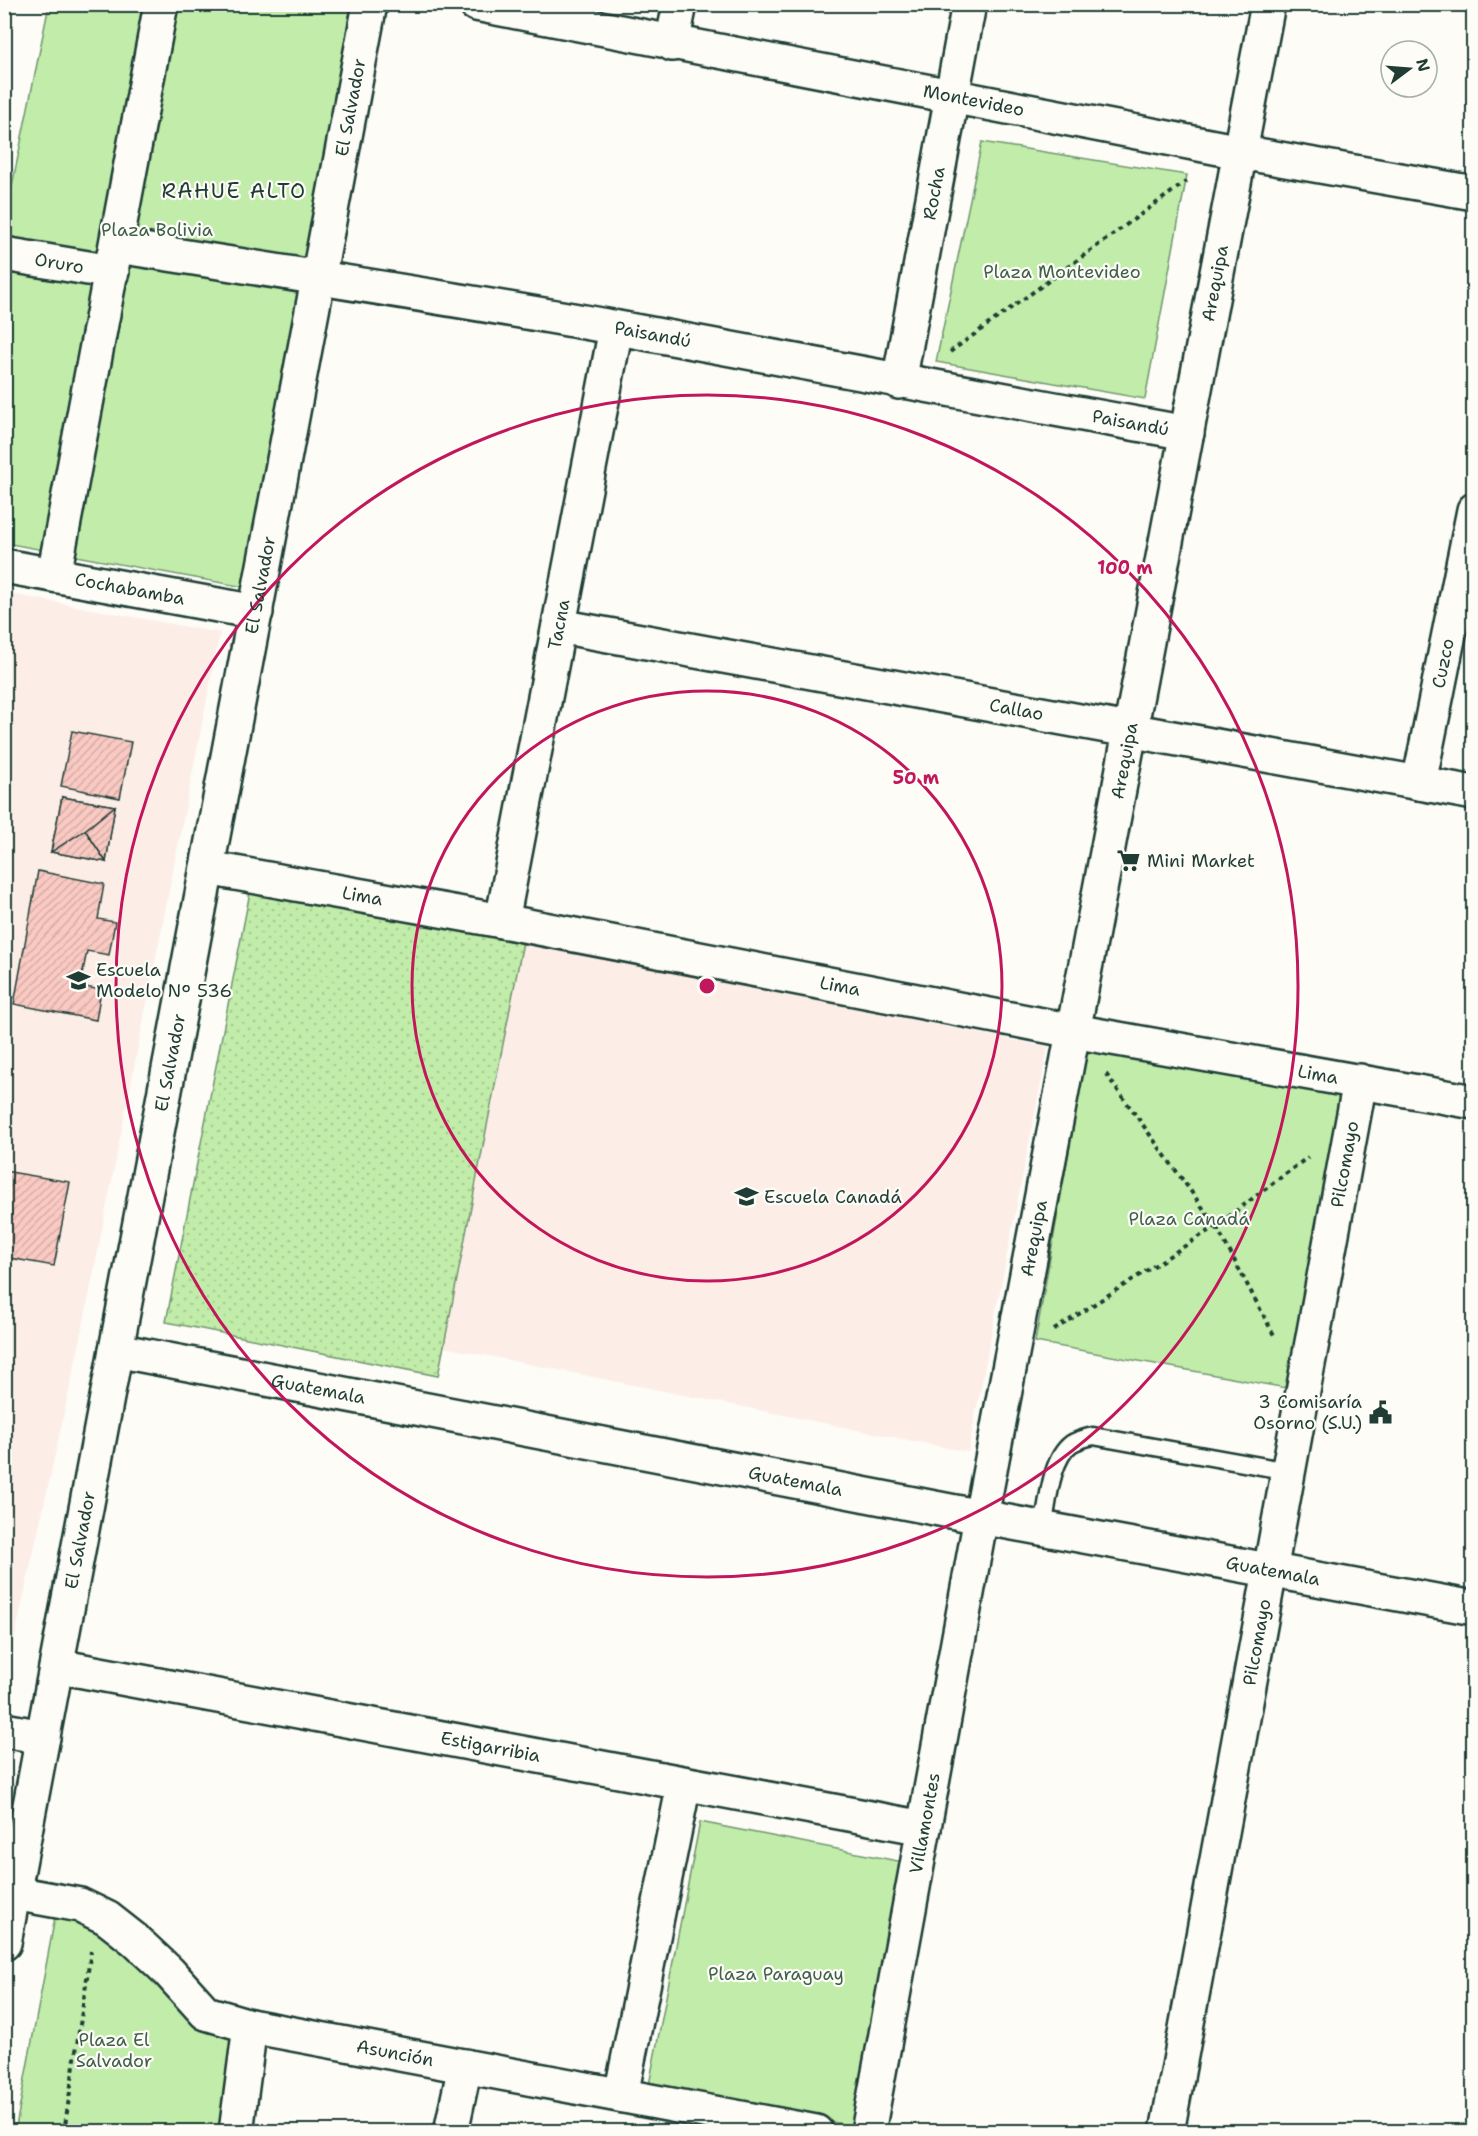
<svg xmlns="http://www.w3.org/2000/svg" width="1478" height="2136" font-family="'Shantell Sans',sans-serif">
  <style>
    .built { fill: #fcede7 }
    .grass { fill: url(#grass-dots); stroke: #70946e; stroke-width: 1.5 }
    .park { fill: #c1eca9; stroke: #70946e; stroke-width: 1.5 }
    .building { fill: url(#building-hatch); stroke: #1f3d34; stroke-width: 1.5 }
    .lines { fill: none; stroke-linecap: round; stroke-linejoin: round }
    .service-casing { stroke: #1f3d34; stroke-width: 21 }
    .minor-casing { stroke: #1f3d34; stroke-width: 38 }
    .tertiary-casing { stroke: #1f3d34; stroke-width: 38 }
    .path { stroke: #1f3d34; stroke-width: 4; stroke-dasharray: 4.5 4.5; stroke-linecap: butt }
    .service { stroke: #fdfcf7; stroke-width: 16 }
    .minor { stroke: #fdfcf7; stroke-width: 33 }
    .tertiary { stroke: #fdfcf7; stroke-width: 33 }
    .ring { fill: none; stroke: #c2185b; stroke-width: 3 }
    .labels { text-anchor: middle; stroke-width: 4.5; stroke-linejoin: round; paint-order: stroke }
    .street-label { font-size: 18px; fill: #1f3d34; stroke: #fdfcf7 }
    .park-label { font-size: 18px; fill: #3f604b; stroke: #fdfcf7 }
    .poi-label { font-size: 18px; fill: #1f3d34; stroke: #fdfcf7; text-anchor: start }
    .quarter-label { font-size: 21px; letter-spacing: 1.5px; fill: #1f3d34; stroke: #fdfcf7 }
    .centre { fill: #c2185b; stroke: #fdfcf7; stroke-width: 3 }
    .ring-label { font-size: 18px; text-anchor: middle; font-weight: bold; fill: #c2185b; stroke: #fdfcf7; stroke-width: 4.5; stroke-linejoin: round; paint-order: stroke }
  </style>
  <defs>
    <pattern id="grass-dots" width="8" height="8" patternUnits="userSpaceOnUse" patternTransform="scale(1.5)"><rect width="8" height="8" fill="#c1eca9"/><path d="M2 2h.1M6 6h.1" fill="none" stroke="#a5cb92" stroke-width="1.8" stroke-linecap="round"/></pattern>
    <pattern id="building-hatch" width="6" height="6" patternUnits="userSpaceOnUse" patternTransform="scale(1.5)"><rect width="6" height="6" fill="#f9c9c2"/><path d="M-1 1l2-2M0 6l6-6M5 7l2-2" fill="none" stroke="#d5aea7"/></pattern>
  </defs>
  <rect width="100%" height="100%" fill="#fdfcf7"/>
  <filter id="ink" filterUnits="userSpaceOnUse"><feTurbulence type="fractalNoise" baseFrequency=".0167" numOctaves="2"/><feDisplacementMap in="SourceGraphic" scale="12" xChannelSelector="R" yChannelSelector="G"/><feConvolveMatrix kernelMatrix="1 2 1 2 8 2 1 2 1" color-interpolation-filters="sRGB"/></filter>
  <g filter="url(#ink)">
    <g class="built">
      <polygon points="5,593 220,633 80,1341 5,1681"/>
      <polygon points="523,942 1048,1047 968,1452 444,1347"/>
    </g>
    <polygon class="grass" points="251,887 523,942 438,1376 166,1322"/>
    <g class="park">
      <polygon points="49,5 351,5 249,588 5,543 5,220"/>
      <polygon points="982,142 1187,175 1145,399 936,362"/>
      <polygon points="1087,1049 1344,1096 1291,1389 1035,1342"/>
      <polygon points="700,1822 903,1862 852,2126 649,2085"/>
      <polygon points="56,1912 115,1934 235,2028 221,2131 15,2132"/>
    </g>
    <g class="building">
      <polygon points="72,731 131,742 120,798 61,786"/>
      <polygon points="62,797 115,806 85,830"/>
      <polygon points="62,797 85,830 51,852"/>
      <polygon points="62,797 115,806 106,862 51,852"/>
      <polygon points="115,806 106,862 85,830"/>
      <polygon points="85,830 106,862 51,852"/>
      <polygon points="38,871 104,884 98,919 115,922 109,955 87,951 80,986 101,990 96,1020 14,1004"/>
      <polygon points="4,1171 70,1182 54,1266 4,1257"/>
    </g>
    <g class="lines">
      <defs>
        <path id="service" d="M1043 1528C1048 1504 1050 1460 1071 1444 1077 1440 1085 1438 1093 1436L1288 1471"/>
        <g id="minor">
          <path id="s1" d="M476 4 1240 152 1474 193"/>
          <polyline points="672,44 680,4"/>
          <path id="s2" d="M117 246C284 272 451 298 618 328 807 363 997 399 1187 433"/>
          <path id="s3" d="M4 254 112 272"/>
          <path id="s4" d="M899 382 969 4"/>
          <path id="s5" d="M4 566 256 612"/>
          <polyline points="54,575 161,4"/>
          <path id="s6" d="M559 626 1474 793"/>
          <path id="s7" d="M1419 783 1474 510"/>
          <path id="s8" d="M207 868 502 921 1073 1031 1474 1102"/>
          <path id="s9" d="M502 921 616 328"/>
          <path id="s10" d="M57 1666 924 1828"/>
          <polyline points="4,1730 43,1737"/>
          <path id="s11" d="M14 1893 80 1905 107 1918 135 1940 169 1972 206 2013 250 2026 816 2132"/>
          <polyline points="621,2095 684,1784"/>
          <polyline points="236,2132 250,2026"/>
          <polyline points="451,2132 465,2066"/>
          <path id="s12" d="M868 2132 981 1517 1268 4"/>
          <path id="s13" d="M1167 2132 1360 1081"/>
        </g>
        <g id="tertiary">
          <path id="s14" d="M116 1350 981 1517 1474 1608"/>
          <path id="s15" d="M4 1943 370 4"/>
        </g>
      </defs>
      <use href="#service" class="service-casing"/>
      <use href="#minor" class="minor-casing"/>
      <use href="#tertiary" class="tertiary-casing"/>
      <g class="path">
        <polyline points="950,352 1187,181"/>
        <polyline points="1106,1074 1216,1226 1274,1335"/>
        <polyline points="1054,1330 1216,1226 1308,1157"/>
        <polyline points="64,2132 91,1951"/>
      </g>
      <use href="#service" class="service"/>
      <use href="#minor" class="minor"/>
      <use href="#tertiary" class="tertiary"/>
    </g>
  </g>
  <g class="ring">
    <circle cx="707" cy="986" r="295"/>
    <circle cx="707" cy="986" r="591"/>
  </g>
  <defs>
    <symbol id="supermarket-bare" viewBox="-9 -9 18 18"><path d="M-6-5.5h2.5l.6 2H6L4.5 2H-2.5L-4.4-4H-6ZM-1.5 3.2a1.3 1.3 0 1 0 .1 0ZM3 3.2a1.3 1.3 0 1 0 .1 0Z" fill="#1f3d34" stroke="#fdfcf7" stroke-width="2.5" paint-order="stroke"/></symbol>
    <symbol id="school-bare" viewBox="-9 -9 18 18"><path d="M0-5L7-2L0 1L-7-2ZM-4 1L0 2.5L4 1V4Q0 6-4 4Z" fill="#1f3d34" stroke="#fdfcf7" stroke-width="2.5" paint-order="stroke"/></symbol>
    <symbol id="civic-bare" viewBox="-9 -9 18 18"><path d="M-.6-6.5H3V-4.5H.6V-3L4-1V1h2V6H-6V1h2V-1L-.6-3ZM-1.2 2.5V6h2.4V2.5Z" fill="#1f3d34" stroke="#fdfcf7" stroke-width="2.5" paint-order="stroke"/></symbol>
  </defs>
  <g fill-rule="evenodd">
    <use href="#supermarket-bare" x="1112" y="844" width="33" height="33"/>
    <use href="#school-bare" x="62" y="964" width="33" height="33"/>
    <use href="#school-bare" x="730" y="1180" width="33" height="33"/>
    <use href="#civic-bare" x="1364" y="1396" width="33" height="33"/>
  </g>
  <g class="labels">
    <g class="street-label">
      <text dy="6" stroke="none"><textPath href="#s1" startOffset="507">Montevideo</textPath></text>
      <text dy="6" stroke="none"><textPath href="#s15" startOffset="1868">El Salvador</textPath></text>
      <text dy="6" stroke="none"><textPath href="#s4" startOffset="192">Rocha</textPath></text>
      <text dy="6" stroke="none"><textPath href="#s3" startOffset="56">Oruro</textPath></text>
      <text dy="6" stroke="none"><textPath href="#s12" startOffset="1881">Arequipa</textPath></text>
      <text dy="6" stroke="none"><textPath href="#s2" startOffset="543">Paisandú</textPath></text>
      <text dy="6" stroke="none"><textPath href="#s2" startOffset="1029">Paisandú</textPath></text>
      <text dy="6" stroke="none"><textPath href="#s15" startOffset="1382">El Salvador</textPath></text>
      <text dy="6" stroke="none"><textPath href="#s5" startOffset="128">Cochabamba</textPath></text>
      <text dy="6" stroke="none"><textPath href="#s9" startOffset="302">Tacna</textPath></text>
      <text dy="6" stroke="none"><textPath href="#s7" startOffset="122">Cuzco</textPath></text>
      <text dy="6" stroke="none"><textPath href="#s6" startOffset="465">Callao</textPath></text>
      <text dy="6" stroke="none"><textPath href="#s12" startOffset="1395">Arequipa</textPath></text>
      <text dy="6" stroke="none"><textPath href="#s8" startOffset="158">Lima</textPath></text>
      <text dy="6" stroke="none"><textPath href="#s8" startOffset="644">Lima</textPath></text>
      <text dy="6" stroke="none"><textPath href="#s15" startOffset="896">El Salvador</textPath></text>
      <text dy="6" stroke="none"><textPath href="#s8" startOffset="1130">Lima</textPath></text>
      <text dy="6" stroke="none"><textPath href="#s13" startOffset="984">Pilcomayo</textPath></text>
      <text dy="6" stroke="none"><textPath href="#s12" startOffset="909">Arequipa</textPath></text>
      <text dy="6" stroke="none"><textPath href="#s14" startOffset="206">Guatemala</textPath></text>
      <text dy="6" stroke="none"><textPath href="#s14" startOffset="692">Guatemala</textPath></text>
      <text dy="6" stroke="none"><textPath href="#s15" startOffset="410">El Salvador</textPath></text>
      <text dy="6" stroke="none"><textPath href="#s14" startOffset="1178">Guatemala</textPath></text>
      <text dy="6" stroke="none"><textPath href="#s13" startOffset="498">Pilcomayo</textPath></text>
      <text dy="6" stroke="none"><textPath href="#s10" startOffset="441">Estigarribia</textPath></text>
      <text dy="6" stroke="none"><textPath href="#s12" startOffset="314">Villamontes</textPath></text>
      <text dy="6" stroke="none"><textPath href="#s11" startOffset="428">Asunción</textPath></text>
    </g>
    <g class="park-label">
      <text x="157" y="236">Plaza Bolivia</text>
      <text x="1062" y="278">Plaza Montevideo</text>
      <text x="1189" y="1225">Plaza Canadá</text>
      <text x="776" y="1980">Plaza Paraguay</text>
      <text x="114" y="2046">Plaza El<tspan x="114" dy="21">Salvador</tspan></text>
    </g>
    <g class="poi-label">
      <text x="1147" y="867">Mini Market</text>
      <text x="96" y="976">Escuela<tspan x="96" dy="21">Modelo Nº 536</tspan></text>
      <text x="764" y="1203">Escuela Canadá</text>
      <text x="1362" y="1408" text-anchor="end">3 Comisaría<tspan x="1362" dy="21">Osorno (S.U.)</tspan></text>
    </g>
    <g class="quarter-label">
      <text x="234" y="198">RAHUE ALTO</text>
    </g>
  </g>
  <circle cx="707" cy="986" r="9" class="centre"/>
  <g class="ring-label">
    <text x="1125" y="574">100 m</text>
    <text x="916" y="784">50 m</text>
  </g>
  <rect width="1478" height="2136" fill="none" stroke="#fdfcf7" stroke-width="24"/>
  <rect x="12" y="12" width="1454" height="2112" fill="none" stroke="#1f3d34" stroke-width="2" filter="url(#ink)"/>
  <g transform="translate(1409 69) rotate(74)"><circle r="28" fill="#fdfcf7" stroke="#a4b0a9" stroke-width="1.5"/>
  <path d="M0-4.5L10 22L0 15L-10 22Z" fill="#1f3d34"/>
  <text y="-9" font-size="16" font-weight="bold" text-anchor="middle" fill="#1f3d34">N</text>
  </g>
</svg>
